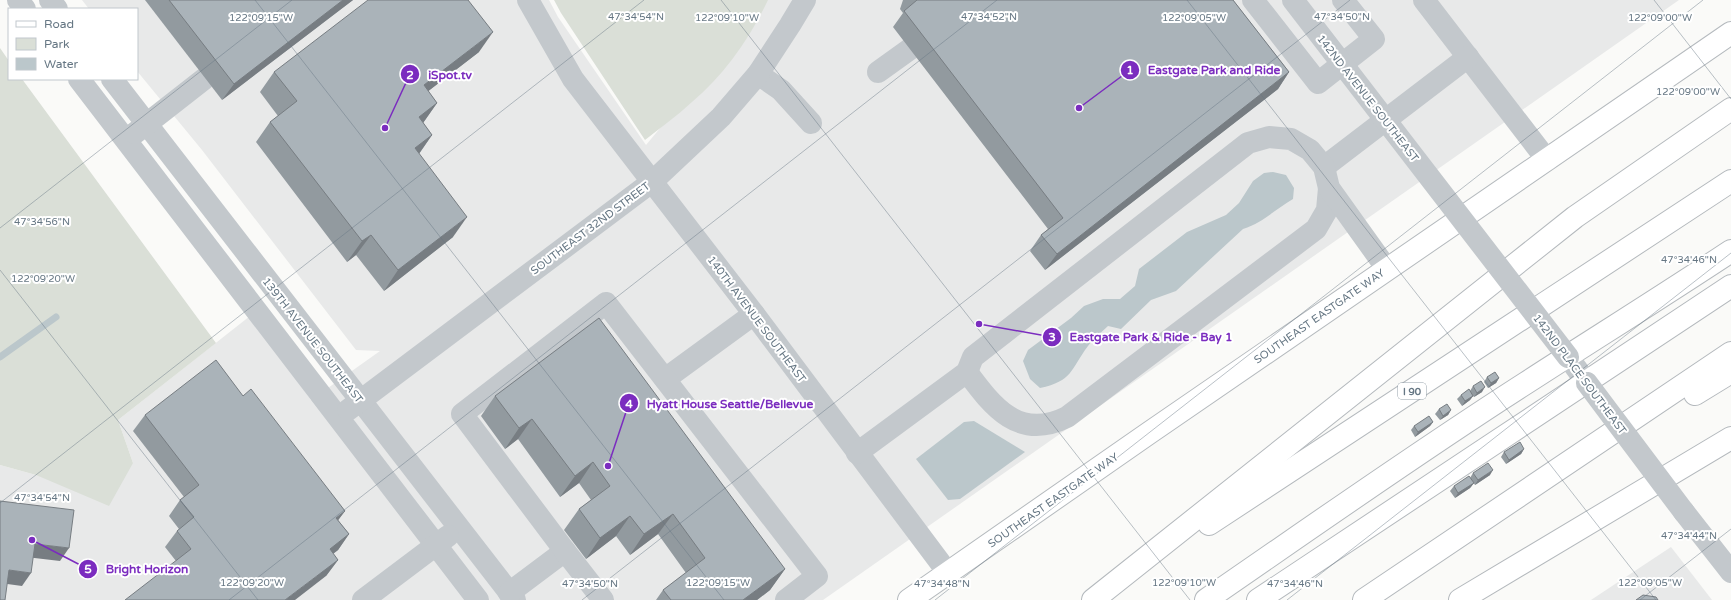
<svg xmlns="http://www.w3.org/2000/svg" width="1731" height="600" font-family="'Varela Round',sans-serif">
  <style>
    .built { fill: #e8e9e9 }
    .green { fill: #dadfd7 }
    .water { fill: #bbc7cb }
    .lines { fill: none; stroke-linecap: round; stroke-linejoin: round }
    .stream { stroke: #bbc7cb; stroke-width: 7 }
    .major-casing { stroke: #b5babe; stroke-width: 24 }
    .highway-casing { stroke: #b4b9bd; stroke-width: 24 }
    .minor { stroke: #c3c8cc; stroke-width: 22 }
    .major { stroke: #fff; stroke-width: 22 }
    .highway { stroke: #fff; stroke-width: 22 }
    .minor-bridge { stroke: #c3c8cc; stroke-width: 22 }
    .wall { fill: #929a9f }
    .shaded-wall { fill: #777d82 }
    .building { fill: #aab3b9; stroke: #777d82 }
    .ticks { fill: none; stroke: #657683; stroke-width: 1; stroke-opacity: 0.45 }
    .labels { text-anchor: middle; stroke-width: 4; stroke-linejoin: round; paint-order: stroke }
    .shield { fill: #fff; stroke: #939fa8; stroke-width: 1 }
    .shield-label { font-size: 10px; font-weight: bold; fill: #657683 }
    .street-label { font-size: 11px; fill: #657683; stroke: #fff }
    .ticks-label { font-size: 10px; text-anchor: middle; fill: #657683; stroke: #fff; stroke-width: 4; stroke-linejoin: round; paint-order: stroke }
    .leader { fill: none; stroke: #7b2cbf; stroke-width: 1.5 }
    .callout-dot { fill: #7b2cbf; stroke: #fff; stroke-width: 1.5 }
    .mark-label { font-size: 12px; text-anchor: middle; font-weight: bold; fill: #fff }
    .callout-label { font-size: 12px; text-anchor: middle; font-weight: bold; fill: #7b2cbf; stroke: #fff; stroke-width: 4; stroke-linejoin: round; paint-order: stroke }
  </style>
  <rect width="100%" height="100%" fill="#fafaf8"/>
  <g class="built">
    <polygon points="82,0 549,0 558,17 646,145 767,0 1679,0 823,600 0,600 0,465 36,475 133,463 118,420 250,316 311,400 380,351 356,350 202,150 137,71 137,9 89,9"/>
    <polygon points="1671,547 1712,600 1591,600"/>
  </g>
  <g class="green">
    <path d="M554 0H768C750 38 724 75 692 102 677 116 660 128 645 140L561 13Z"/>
    <polygon points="0,48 9,61 9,79 22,79 216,343 118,420 133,463 109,506 36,475 0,465"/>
  </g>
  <g class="water">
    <path d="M1273 172 1286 175 1294 188 1293 199C1274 210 1264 222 1243 229L1176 291 1151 300 1121 329 1108 326C1101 333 1093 339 1088 346 1070 370 1073 381 1040 388L1030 379 1023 361 1028 350 1071 318 1084 306 1103 299H1120L1135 286 1139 269 1187 232 1226 215 1239 203 1253 181 1264 173Z"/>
    <polygon points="974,421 1025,452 960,499 948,500 916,459 964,422"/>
  </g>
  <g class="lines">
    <polyline class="stream" points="0,357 56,317"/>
    <defs>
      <polyline id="major" points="909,600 1149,433 1731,33"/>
      <g id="highway">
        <polyline points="1695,394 1731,372"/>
        <polyline points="1209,524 1731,181"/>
        <polyline points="1093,600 1575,217 1731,109"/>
        <path d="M1206 600C1312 527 1418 452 1526 383 1594 339 1663 296 1731 251"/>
        <path d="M1258 600C1415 494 1574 392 1731 286"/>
        <polyline points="1364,600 1731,353"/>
        <polyline points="1460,600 1731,438"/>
      </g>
    </defs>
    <use href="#major" class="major-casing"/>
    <use href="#highway" class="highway-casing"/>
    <g class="minor">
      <polyline points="18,0 25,9"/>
      <polyline points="50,0 57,9"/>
      <polyline points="528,0 573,79 754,314 948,573"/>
      <polyline points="1253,0 1318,83 1374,39 1343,0"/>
      <polyline points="1424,0 1547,160"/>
      <polyline points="878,72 910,49"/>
      <polyline points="758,74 781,90 811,123"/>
      <polyline points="79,79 478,600"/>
      <polyline points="112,79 515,600"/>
      <polyline points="135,133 204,79"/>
      <polyline points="1324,167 1468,57"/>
      <polyline points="1568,357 1587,383"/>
      <path d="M967 372C993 407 1019 441 1067 417L1316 229 1327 210 1329 188"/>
      <polyline points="665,379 754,314"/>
      <polyline points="348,410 653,181 721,117 758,74 790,25 805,0"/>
      <polyline points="857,453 967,372 973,357 1248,143 1269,137 1291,139 1310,150 1324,167 1329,188 1387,269"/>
      <polyline points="1684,512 1731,572"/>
      <polyline points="509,593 565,551"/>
      <polyline points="363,600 448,536"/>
      <polyline points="603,600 565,551 462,414 606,303 817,576 786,600"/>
    </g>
    <use href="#major" class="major"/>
    <use href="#highway" class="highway"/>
    <g class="minor-bridge">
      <polyline points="1293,0 1568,357"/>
      <polyline points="1587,383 1684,512"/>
    </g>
  </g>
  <g class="wall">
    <polygon points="145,0 353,0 222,100"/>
    <polygon points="903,0 1233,0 1289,72 1278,89 1045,270 1030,251 1041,235 1048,229 893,27 903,13 900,9"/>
    <polygon points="479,52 428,91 437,103 423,123 432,135 419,154 453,237 384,291 356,255 347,262 256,142 270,122 278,116 260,92 274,72"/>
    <polygon points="1487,377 1499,378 1496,383 1488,388 1484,382"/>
    <polygon points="1473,386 1482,392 1474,397 1473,396 1470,400 1462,406 1457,399 1461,395 1470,391"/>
    <polygon points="243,396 345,511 338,520 349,534 338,550 333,554 338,560 326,576 176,561 165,547 177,531 179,529 169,516 180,500 184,497 133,431 145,415"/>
    <polygon points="495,396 785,569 770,590 757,600 656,600 663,590 686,573 658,534 630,555 616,536 586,559 564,530 579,509 591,500 579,483 560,497 518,439 505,449 481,416"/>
    <polygon points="1439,409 1451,410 1448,415 1440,420 1435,414"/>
    <polygon points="1433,422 1430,426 1415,437 1411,430 1414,426"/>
    <polygon points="1524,449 1521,454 1506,464 1501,457 1504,452"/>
    <polygon points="1473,473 1490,475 1475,485 1470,478"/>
    <polygon points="1474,483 1470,488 1455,498 1450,491 1454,486"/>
  </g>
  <g class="shaded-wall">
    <polygon points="343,0 353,0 222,100 234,84"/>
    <polygon points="493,32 479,52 409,106 424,85"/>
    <polygon points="1289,72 1278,89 1045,270 1057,254"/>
    <polygon points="437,103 423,123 419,117"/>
    <polygon points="432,135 418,155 415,148"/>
    <polygon points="467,217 453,237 384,291 398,270"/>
    <polygon points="371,235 356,255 347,262 362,241"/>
    <polygon points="1499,378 1496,383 1488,388 1491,383"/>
    <polygon points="1485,387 1482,392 1474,397 1477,393"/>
    <polygon points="1473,396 1470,400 1462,406 1465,401"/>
    <polygon points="1451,410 1448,415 1440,420 1443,416"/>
    <polygon points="532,419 518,439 505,449 519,428"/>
    <polygon points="1433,422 1430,426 1415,437 1418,432"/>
    <polygon points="1524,449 1521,454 1506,464 1509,460"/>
    <polygon points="593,462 579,483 560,497 575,476"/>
    <polygon points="1493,470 1490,475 1475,485 1478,480"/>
    <polygon points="1474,483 1470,488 1455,498 1458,493"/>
    <polygon points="345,511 333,527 336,518"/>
    <polygon points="673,514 658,534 630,555 644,534"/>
    <polygon points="630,516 616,536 586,559 600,538"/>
    <polygon points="349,534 338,550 318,565 330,549"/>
    <polygon points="35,544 69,548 60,561 26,557"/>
    <polygon points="338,560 326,576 295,600 285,600"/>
    <polygon points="785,569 770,590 757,600 743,600"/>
    <polygon points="9,570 31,573 22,586 0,583"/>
  </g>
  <g class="building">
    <polygon points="169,0 343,0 234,84"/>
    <polygon points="368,0 468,0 493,32 424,85 437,103 419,117 432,135 415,148 467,217 398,270 371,235 362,241 270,122 297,101 274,72"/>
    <polygon points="917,0 1233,0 1289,72 1057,254 1041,235 1063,218 904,11"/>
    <polygon points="599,318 785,569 743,600 671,600 663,590 705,558 673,514 644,534 630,516 600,538 579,509 610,486 593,462 575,476 532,419 519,428 495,396"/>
    <polygon points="216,360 243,396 251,389 345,511 336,518 349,534 330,549 338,560 285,600 125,600 191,549 177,531 194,517 180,500 199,485 145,415"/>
    <polygon points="1495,372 1499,378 1491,383 1487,377"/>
    <polygon points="1481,381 1485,387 1477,393 1473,386"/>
    <polygon points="1469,389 1473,396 1465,401 1461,395"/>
    <polygon points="1447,404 1451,410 1443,416 1439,409"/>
    <polygon points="1429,416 1433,422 1418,432 1414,426"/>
    <polygon points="1520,442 1524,449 1509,460 1504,452"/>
    <polygon points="1488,463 1493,470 1478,480 1473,473"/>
    <polygon points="1469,476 1474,483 1458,493 1454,486"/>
    <polygon points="0,501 74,510 69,548 35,544 31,573 9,570 5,600 0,600"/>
    <polygon points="1643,595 1656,597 1658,600 1636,600"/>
  </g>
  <path class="ticks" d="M255 0 724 600M721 0 1190 600M1187 0 1656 600M1654 0 1731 99M0 228 292 0M0 270 258 600M0 503 644 0M229 600 997 0M582 600 1350 0M935 600 1703 0M1287 600 1731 253M1640 600 1731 529"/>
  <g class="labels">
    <rect class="shield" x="1398" y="383" width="28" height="16" rx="3"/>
    <g class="shield-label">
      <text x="1412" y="395">I 90</text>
    </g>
    <g class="street-label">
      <text transform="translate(1368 98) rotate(52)" y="4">142ND AVENUE SOUTHEAST</text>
      <text transform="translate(590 228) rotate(-37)" y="4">SOUTHEAST 32ND STREET</text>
      <text transform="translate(1319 316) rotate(-35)" y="4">SOUTHEAST EASTGATE WAY</text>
      <text transform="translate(757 319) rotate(53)" y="4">140TH AVENUE SOUTHEAST</text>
      <text transform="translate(313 340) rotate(52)" y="4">139TH AVENUE SOUTHEAST</text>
      <text transform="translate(1580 374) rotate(53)" y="4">142ND PLACE SOUTHEAST</text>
      <text transform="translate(1053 500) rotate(-35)" y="4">SOUTHEAST EASTGATE WAY</text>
    </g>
  </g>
  <g class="ticks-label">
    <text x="636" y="20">47°34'54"N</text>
    <text x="989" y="20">47°34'52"N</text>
    <text x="1342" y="20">47°34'50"N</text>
    <text x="727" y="21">122°09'10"W</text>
    <text x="1194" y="21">122°09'05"W</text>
    <text x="1660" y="21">122°09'00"W</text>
    <text x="261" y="21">122°09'15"W</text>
    <text x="1688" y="95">122°09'00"W</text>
    <text x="42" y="225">47°34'56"N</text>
    <text x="1689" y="263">47°34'46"N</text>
    <text x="43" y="282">122°09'20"W</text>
    <text x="42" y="501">47°34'54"N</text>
    <text x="1689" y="539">47°34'44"N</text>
    <text x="252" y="586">122°09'20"W</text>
    <text x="718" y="586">122°09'15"W</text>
    <text x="1184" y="586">122°09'10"W</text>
    <text x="1650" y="586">122°09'05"W</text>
    <text x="590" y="587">47°34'50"N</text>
    <text x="942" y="587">47°34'48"N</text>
    <text x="1295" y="587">47°34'46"N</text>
  </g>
  <path class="leader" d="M1079 108L1130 70M385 128L410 74M979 324L1052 337M608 466L629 403M32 540L88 569"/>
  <g class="callout-dot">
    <circle cx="1079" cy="108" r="4"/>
    <circle cx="385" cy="128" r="4"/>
    <circle cx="979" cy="324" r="4"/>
    <circle cx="608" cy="466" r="4"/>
    <circle cx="32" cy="540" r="4"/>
    <circle cx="1130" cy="70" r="10"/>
    <circle cx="410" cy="74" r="10"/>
    <circle cx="1052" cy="337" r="10"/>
    <circle cx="629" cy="403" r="10"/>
    <circle cx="88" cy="569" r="10"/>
  </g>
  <g class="mark-label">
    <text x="1130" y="74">1</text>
    <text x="410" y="79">2</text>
    <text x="1052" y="341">3</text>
    <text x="629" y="408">4</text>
    <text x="88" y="573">5</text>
  </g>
  <g class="callout-label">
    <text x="1214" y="74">Eastgate Park and Ride</text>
    <text x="450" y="79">iSpot.tv</text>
    <text x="1151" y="341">Eastgate Park &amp; Ride - Bay 1</text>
    <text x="730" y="408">Hyatt House Seattle/Bellevue</text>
    <text x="147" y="573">Bright Horizon</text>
  </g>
  <rect x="8" y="8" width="130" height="72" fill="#ffffff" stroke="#c1c8cd"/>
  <rect x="16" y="21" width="20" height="6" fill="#ffffff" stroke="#c1c8cd"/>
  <text x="44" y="28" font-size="12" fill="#657683">Road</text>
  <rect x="16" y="38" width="20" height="12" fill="#dadfd7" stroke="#c1c8cd"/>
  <text x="44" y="48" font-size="12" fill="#657683">Park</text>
  <rect x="16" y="58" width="20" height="12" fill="#bbc7cb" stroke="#c1c8cd"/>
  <text x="44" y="68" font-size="12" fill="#657683">Water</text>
</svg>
